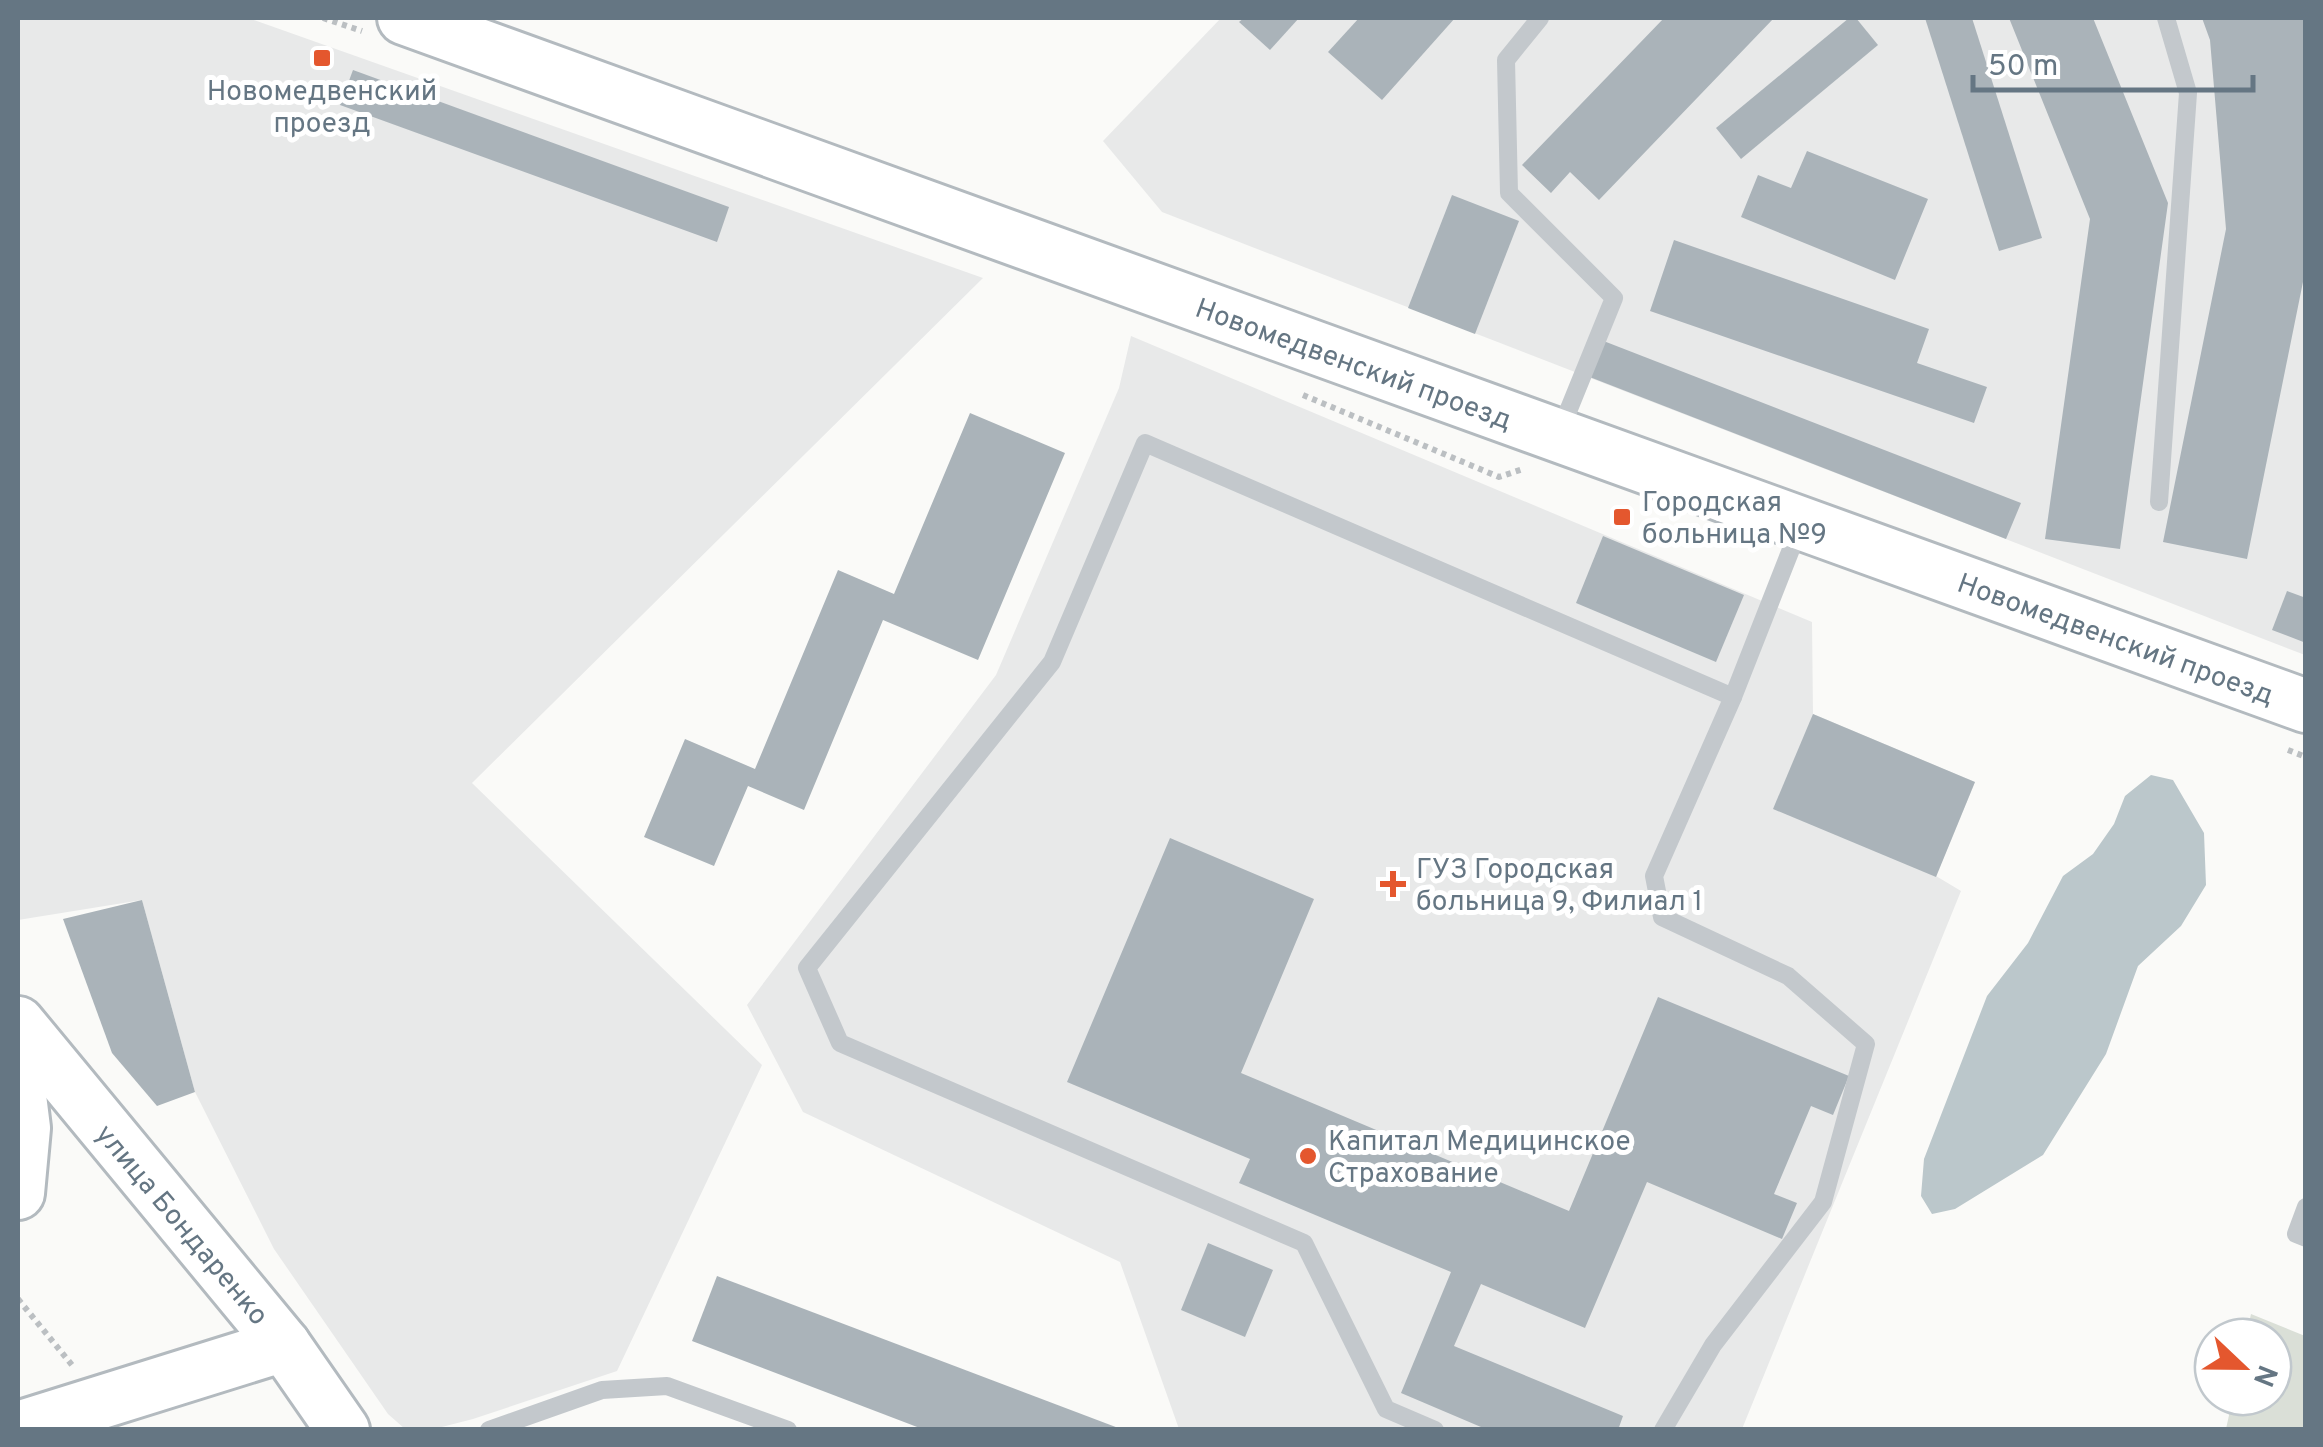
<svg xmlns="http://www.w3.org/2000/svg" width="2323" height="1447" font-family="Overpass,sans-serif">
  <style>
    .built { fill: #e8e9e9 }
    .green { fill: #dadfd7 }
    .water { fill: #bbc7cb }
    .building { fill: #aab3b9 }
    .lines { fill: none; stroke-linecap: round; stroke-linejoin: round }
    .secondary-casing { stroke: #b3babf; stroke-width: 58 }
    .path { stroke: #bbbfc2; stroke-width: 6; stroke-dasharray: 5 5; stroke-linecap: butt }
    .lane { stroke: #c3c8cc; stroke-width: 18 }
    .secondary { stroke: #fff; stroke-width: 52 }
    .poi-dot { fill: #e4572e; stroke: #fff; stroke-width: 4 }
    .labels { text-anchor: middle; stroke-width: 10; stroke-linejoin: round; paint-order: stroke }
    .poi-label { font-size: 28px; fill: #657683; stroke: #fff; text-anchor: start }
    .street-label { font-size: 28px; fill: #657683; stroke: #fff }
  </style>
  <rect width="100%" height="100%" fill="#fafaf8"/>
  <g class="built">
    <polygon points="18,18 248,18 983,278 472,783 762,1065 617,1371 473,1419 434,1429 405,1429 388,1414 274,1249 195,1092 142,900 18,920"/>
    <polygon points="1221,18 2305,18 2305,655 1162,212 1103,141"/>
    <polygon points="1131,336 1812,622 1813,714 1975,782 1936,876 1961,891 1742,1429 1179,1429 1120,1262 803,1112 747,1005 996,675 1119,388"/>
  </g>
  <polygon class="green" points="2251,1314 2305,1336 2305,1429 2226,1429 2233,1397 2273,1397 2273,1337 2246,1337"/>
  <polygon class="water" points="2151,775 2173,780 2204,833 2206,885 2181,926 2138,966 2106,1054 2043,1155 1955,1209 1932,1214 1921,1196 1924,1159 1987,996 2028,943 2063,876 2093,854 2114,824 2125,796"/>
  <g class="building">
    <polygon points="1244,18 1299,18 1270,50 1239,22"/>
    <polygon points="1359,18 1455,18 1382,100 1328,52"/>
    <polygon points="1664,18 1774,18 1599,200 1570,172 1551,193 1522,165"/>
    <polygon points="1849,18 1856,18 1878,45 1741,159 1716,128"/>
    <polygon points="1925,18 1972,18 2042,238 1999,251"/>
    <polygon points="2009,18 2093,18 2168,203 2120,549 2045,539 2090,219"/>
    <polygon points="2202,18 2306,18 2306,267 2247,559 2163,542 2226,229 2210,40"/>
    <polygon points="353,70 729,207 717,242 340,105"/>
    <polygon points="1807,151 1928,199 1895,280 1741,217 1758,175 1791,188"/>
    <polygon points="1452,195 1519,221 1475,334 1408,308"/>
    <polygon points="1674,240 1929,329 1917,363 1987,387 1974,423 1650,311"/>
    <polygon points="1601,340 2021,503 2006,539 1587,376"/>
    <polygon points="970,413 1065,453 978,660 883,620 804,810 748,786 714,866 644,837 685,739 755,769 838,570 894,594"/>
    <polygon points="1603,536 1744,595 1716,662 1576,603"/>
    <polygon points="2287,591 2306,598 2306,643 2272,630"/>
    <polygon points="1813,714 1975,782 1936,877 1773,809"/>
    <polygon points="1170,838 1314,899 1241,1073 1569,1211 1658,997 1849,1076 1833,1115 1811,1106 1774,1194 1797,1203 1782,1239 1647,1182 1585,1328 1481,1284 1454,1346 1623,1416 1618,1430 1488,1430 1401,1393 1451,1272 1239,1183 1250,1159 1067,1082"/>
    <polygon points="142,900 195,1092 157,1106 112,1053 63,919"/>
    <polygon points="1208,1243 1273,1270 1245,1337 1181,1310"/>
    <polygon points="717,1276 1121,1429 1121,1430 925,1430 692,1341"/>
  </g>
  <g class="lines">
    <defs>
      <g id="secondary">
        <polyline points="404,18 2306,706"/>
        <polyline points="18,1023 284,1345 343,1430"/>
        <polyline points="18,1080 24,1128 18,1193"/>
        <polyline points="18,1428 284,1345"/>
      </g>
    </defs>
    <use href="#secondary" class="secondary-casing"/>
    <g class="path">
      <polyline points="323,18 362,31"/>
      <polyline points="1303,395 1499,477 1523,469"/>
      <polyline points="2288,750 2306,757"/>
      <polyline points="18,1299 72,1365"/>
    </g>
    <g class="lane">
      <polyline points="1540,18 1506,60 1509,193 1614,298 1560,431"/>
      <polyline points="2159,502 2188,93 2166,18"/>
      <polyline points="2306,1207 2296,1234 2306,1238"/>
      <polyline points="489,1430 602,1390 667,1386 788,1430"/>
      <polyline points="1435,1430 1386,1409 1304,1243 840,1043 807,968 1052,662 1145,443 1733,697"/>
      <polyline points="1663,1430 1713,1345 1823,1202 1866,1044 1788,976 1662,917 1654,876 1733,697 1799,529"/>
    </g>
    <use href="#secondary" class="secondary"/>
  </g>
  <g class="poi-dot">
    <rect x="312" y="48" width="20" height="20" rx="5"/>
    <rect x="1612" y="507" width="20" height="20" rx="5"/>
    <path d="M1388 869h10v10h10v10h-10v10h-10v-10h-10v-10h10z"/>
    <circle cx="1308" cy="1156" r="10"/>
  </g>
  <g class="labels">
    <g class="poi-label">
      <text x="322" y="100" text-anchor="middle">Новомедвенский<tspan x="322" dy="32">проезд</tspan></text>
      <text x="1642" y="511">Городская<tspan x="1642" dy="32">больница №9</tspan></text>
      <text x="1416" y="878">ГУЗ Городская<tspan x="1416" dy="32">больница 9, Филиал 1</tspan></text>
      <text x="1328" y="1150">Капитал Медицинское<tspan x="1328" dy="32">Страхование</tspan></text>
    </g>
    <g class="street-label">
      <text transform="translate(1354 363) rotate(20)" y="10">Новомедвенский проезд</text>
      <text transform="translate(2116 638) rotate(20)" y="10">Новомедвенский проезд</text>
      <text transform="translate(183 1224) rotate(50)" y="10">улица Бондаренко</text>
    </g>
  </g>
  <rect width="2323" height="1447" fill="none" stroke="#657683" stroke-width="40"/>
  <g transform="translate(2243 1367) rotate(112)"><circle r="48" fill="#ffffff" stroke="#c1c8cd" stroke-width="2.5"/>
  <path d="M0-8L18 38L0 25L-18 38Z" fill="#e4572e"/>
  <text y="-15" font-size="28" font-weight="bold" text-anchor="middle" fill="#657683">N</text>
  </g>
  <path d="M1973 75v15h280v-15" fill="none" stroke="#657683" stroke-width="5"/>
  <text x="1988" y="75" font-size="30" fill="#657683" stroke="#ffffff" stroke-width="8" paint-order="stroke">50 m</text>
</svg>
